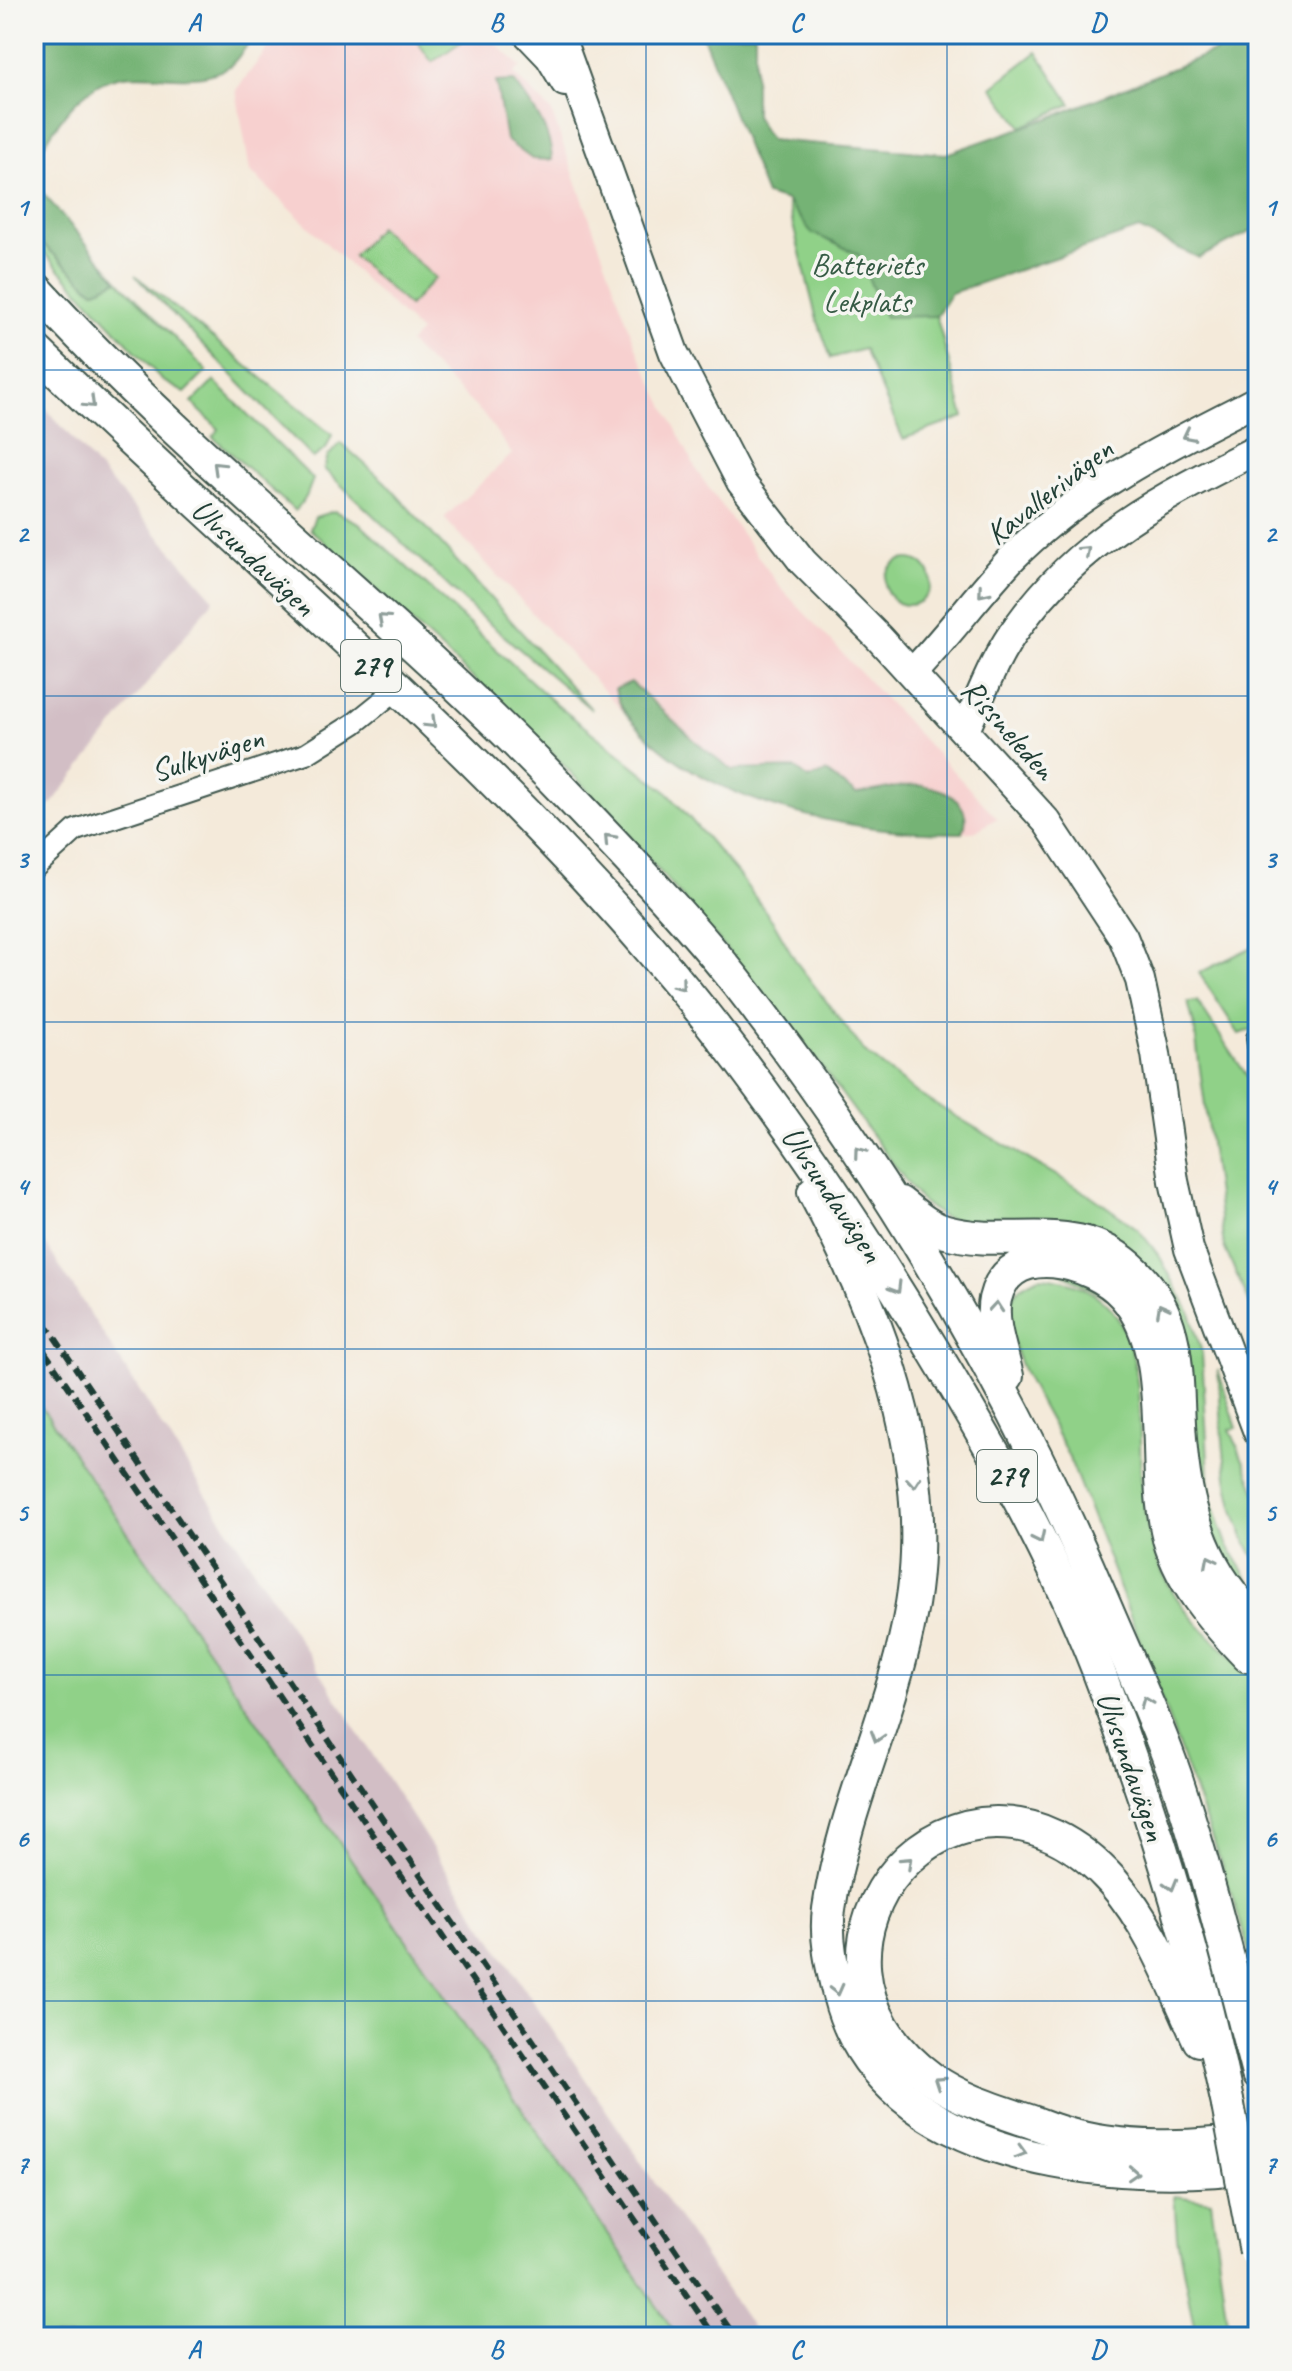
<svg xmlns="http://www.w3.org/2000/svg" width="1292" height="2371" font-family="Caveat,sans-serif">
  <style>
    .built { fill: #f7d0cf }
    .industrial { fill: #d2bec5 }
    .green { fill: #90d188; stroke: #58875e; stroke-width: 2 }
    .forest { fill: #74b374; stroke: #4a7854; stroke-width: 2 }
    .lines { fill: none; stroke-linecap: round; stroke-linejoin: round }
    .street-casing { stroke: #3f574d; stroke-width: 24 }
    .secondary-casing { stroke: #3f574d; stroke-width: 32 }
    .primary-casing { stroke: #3f574d; stroke-width: 36 }
    .street { stroke: #fff; stroke-width: 20 }
    .secondary { stroke: #fff; stroke-width: 28 }
    .primary { stroke: #fff; stroke-width: 32 }
    .rail { stroke: #1f3d34; stroke-width: 6; stroke-dasharray: 12 6; stroke-linecap: butt }
    .primary-bridge-casing { stroke: #3f574d; stroke-width: 36; stroke-linecap: butt }
    .primary-bridge { stroke: #fff; stroke-width: 32 }
    .oneway { stroke: #8f9e9a }
    .grid { fill: none; stroke: #1f6fb2; stroke-width: 2; stroke-opacity: 0.55 }
    .labels { text-anchor: middle; stroke-width: 7; stroke-linejoin: round; paint-order: stroke }
    .shield { fill: #f6f6f2; stroke: #60746d; stroke-width: 2 }
    .shield-label { font-size: 30px; font-weight: bold; fill: #1f3d34 }
    .park-label { font-size: 32px; fill: #365b45; stroke: #f6f6f2 }
    .street-label { font-size: 32px; fill: #1f3d34; stroke: #f6f6f2 }
    .neatline { fill: none; stroke: #1f6fb2; stroke-width: 3 }
    .grid-label { font-size: 26px; text-anchor: middle; font-weight: bold; fill: #1f6fb2 }
  </style>
  <rect width="100%" height="100%" fill="#f6f6f2"/>
  <filter id="ink" filterUnits="userSpaceOnUse"><feTurbulence type="fractalNoise" baseFrequency=".0125" numOctaves="2"/><feDisplacementMap in="SourceGraphic" scale="16" xChannelSelector="R" yChannelSelector="G"/><feConvolveMatrix kernelMatrix="1 2 1 2 8 2 1 2 1" color-interpolation-filters="sRGB"/></filter>
  <filter id="wash" filterUnits="userSpaceOnUse"><feTurbulence type="fractalNoise" baseFrequency=".006" numOctaves="4" result="noise"/><feDisplacementMap in="SourceGraphic" scale="32" xChannelSelector="R" yChannelSelector="G"/><feGaussianBlur stdDeviation="1.8" result="paint"/><feColorMatrix in="noise" values="0 0 0 0 0 0 0 0 0 0 0 0 0 0 0 0 0 1.4 0 .05"/><feComposite in="paint" operator="in"/></filter>
  <g filter="url(#wash)">
    <rect width="100%" height="100%" fill="#f4eada"/>
    <polygon class="built" points="279,34 486,34 521,67 514,73 551,111 639,355 698,473 780,587 997,818 976,831 963,833 879,829 752,799 698,776 663,752 620,708 444,518 512,454 485,416 409,343 420,332 250,171 236,90"/>
    <g class="industrial">
      <polygon points="34,395 214,599 34,826"/>
      <polygon points="34,1226 474,1913 758,2337 678,2337 34,1396"/>
    </g>
    <g class="green">
      <polygon points="412,34 466,34 468,37 432,62"/>
      <polygon points="1037,52 1071,104 1022,127 992,87"/>
      <polygon points="787,201 910,220 964,417 903,439 864,349 831,358 816,316"/>
      <polygon points="379,227 435,278 409,306 353,256"/>
      <polygon points="34,236 94,291 118,280 207,371 185,393 163,381 34,242"/>
      <polygon points="135,275 332,435 326,449 313,458"/>
      <polygon points="214,381 313,479 306,497 295,511 213,437 219,429 192,403"/>
      <polygon points="341,443 385,482 592,710 479,615 324,469 328,456"/>
      <polygon points="334,511 359,523 557,705 667,792 737,873 774,923 797,963 865,1052 918,1094 1093,1197 1138,1229 1160,1257 1190,1313 1202,1353 1210,1496 1227,1544 1249,1580 1234,1575 1204,1517 1183,1337 978,1229 941,1216 920,1200 791,1025 614,818 535,735 310,529 315,517"/>
      <circle cx="908" cy="582" r="23"/>
      <polygon points="1258,944 1258,1028 1239,1034 1199,973"/>
      <polygon points="1197,1001 1251,1082 1258,1137 1258,1321 1224,1247 1194,1025 1188,1002"/>
      <path d="M1040 1277C1153 1286 1137 1396 1141 1478 1143 1507 1148 1539 1160 1567 1179 1614 1220 1646 1258 1680V1771L1248 1779 1258 1810V1986C1241 1915 1215 1846 1190 1778 1153 1674 1114 1572 1074 1470 1055 1420 1015 1374 1008 1320 1005 1296 1020 1284 1040 1277Z"/>
      <path d="M1218 1370 1237 1428 1230 1429 1258 1496V1564C1220 1504 1224 1438 1218 1370Z"/>
      <polygon points="34,1396 678,2337 34,2337"/>
      <polygon points="1174,2196 1211,2201 1229,2337 1196,2337 1177,2237"/>
    </g>
    <g class="forest">
      <path d="M34 34H255C247 44 238 61 228 67 187 92 136 60 96 86 65 106 57 127 37 155L34 151Z"/>
      <polygon points="702,34 755,34 755,116 770,140 946,154 1052,117 1258,34 1258,228 1199,258 1139,229 951,293 936,316 885,317 858,254 812,233 787,201 766,195"/>
      <path d="M514 81C531 106 551 128 552 160L532 159 506 140 496 82Z"/>
      <polygon points="34,183 118,280 94,291 34,236"/>
      <path d="M631 682 704 749 733 770 795 768 809 779 826 772 856 794C888 789 929 775 955 799 966 809 968 819 963 833 859 834 720 809 644 733 629 718 620 710 615 689Z"/>
    </g>
  </g>
  <g filter="url(#ink)">
    <g class="lines">
      <defs>
        <g id="street">
          <polyline points="34,868 76,830 306,754 355,723 396,690"/>
          <polyline points="1257,1038 1258,1045"/>
        </g>
        <g id="secondary">
          <polyline points="528,34 550,57 565,82"/>
          <polyline points="559,34 674,353 741,482 803,562 879,638 1047,822 1123,937 1140,980 1156,1054 1174,1181 1189,1249 1258,1432"/>
          <path d="M912 673C947 637 977 595 1012 558 1082 487 1171 444 1258 400"/>
          <path d="M965 730C981 696 995 656 1018 626 1082 537 1163 497 1258 449"/>
        </g>
        <g id="primary">
          <path d="M34 287C199 468 396 615 565 792 626 856 689 921 743 990 891 1181 1013 1389 1107 1611 1130 1665 1156 1719 1175 1775 1208 1873 1232 1975 1258 2074"/>
          <path d="M34 349C240 548 463 732 650 949 752 1067 840 1197 921 1330 987 1438 1051 1549 1097 1667 1152 1809 1197 1956 1228 2105"/>
          <path d="M814 1192C872 1301 922 1428 917 1554 913 1677 846 1788 829 1909 825 1938 832 1967 839 1995 882 2164 1115 2185 1258 2166"/>
          <path d="M900 1203C914 1214 928 1227 946 1232 1013 1250 1078 1215 1136 1273 1186 1323 1174 1386 1181 1450 1187 1516 1207 1577 1258 1622"/>
          <path d="M1007 1376C1002 1353 990 1323 995 1299 1009 1238 1094 1261 1124 1295 1175 1352 1151 1459 1167 1530 1177 1579 1214 1621 1248 1656"/>
          <path d="M1199 2040C1174 1986 1152 1926 1113 1882 961 1712 755 1950 932 2079 959 2098 990 2108 1020 2118 1034 2122 1047 2128 1060 2132 1120 2151 1197 2149 1258 2138"/>
        </g>
      </defs>
      <use href="#street" class="street-casing"/>
      <use href="#secondary" class="secondary-casing"/>
      <use href="#primary" class="primary-casing"/>
      <use href="#street" class="street"/>
      <use href="#secondary" class="secondary"/>
      <use href="#primary" class="primary"/>
      <g class="rail">
        <polyline points="34,1307 735,2337"/>
        <polyline points="34,1336 715,2337"/>
      </g>
      <defs>
        <polyline id="primary-bridge" points="1228,2105 1256,2252"/>
      </defs>
      <use href="#primary-bridge" class="primary-bridge-casing"/>
      <use href="#primary-bridge" class="primary-bridge"/>
    </g>
    <defs><path id="oneway-chevron" d="M-2-3.5L2.5 0L-2 3.5" fill="none" stroke-width="1.6" stroke-linecap="round" stroke-linejoin="round" transform="scale(2)"/></defs>
    <g class="oneway">
      <use href="#oneway-chevron" transform="translate(90 403) rotate(44)"/>
      <use href="#oneway-chevron" transform="translate(1188 435) rotate(153)"/>
      <use href="#oneway-chevron" transform="translate(218 467) rotate(-136)"/>
      <use href="#oneway-chevron" transform="translate(1085 551) rotate(-42)"/>
      <use href="#oneway-chevron" transform="translate(983 592) rotate(130)"/>
      <use href="#oneway-chevron" transform="translate(383 619) rotate(-138)"/>
      <use href="#oneway-chevron" transform="translate(431 723) rotate(44)"/>
      <use href="#oneway-chevron" transform="translate(609 839) rotate(-133)"/>
      <use href="#oneway-chevron" transform="translate(680 985) rotate(51)"/>
      <use href="#oneway-chevron" transform="translate(859 1152) rotate(-126)"/>
      <use href="#oneway-chevron" transform="translate(896 1288) rotate(59)"/>
      <use href="#oneway-chevron" transform="translate(996 1307) rotate(-85)"/>
      <use href="#oneway-chevron" transform="translate(1162 1309) rotate(-118)"/>
      <use href="#oneway-chevron" transform="translate(914 1482) rotate(85)"/>
      <use href="#oneway-chevron" transform="translate(1039 1538) rotate(64)"/>
      <use href="#oneway-chevron" transform="translate(1210 1561) rotate(-117)"/>
      <use href="#oneway-chevron" transform="translate(1146 1702) rotate(-112)"/>
      <use href="#oneway-chevron" transform="translate(877 1737) rotate(107)"/>
      <use href="#oneway-chevron" transform="translate(907 1862) rotate(-43)"/>
      <use href="#oneway-chevron" transform="translate(1171 1885) rotate(74)"/>
      <use href="#oneway-chevron" transform="translate(837 1990) rotate(76)"/>
      <use href="#oneway-chevron" transform="translate(939 2082) rotate(-146)"/>
      <use href="#oneway-chevron" transform="translate(1021 2152) rotate(16)"/>
      <use href="#oneway-chevron" transform="translate(1133 2173) rotate(3)"/>
    </g>
  </g>
  <path class="grid" d="M345 34V2337M646 34V2337M947 34V2337M34 370H1258M34 696H1258M34 1022H1258M34 1349H1258M34 1675H1258M34 2001H1258"/>
  <g class="labels">
    <g class="shield">
      <rect x="341" y="640" width="60" height="52" rx="6"/>
      <rect x="977" y="1450" width="60" height="52" rx="6"/>
    </g>
    <g class="shield-label">
      <text x="371" y="676">279</text>
      <text x="1007" y="1486">279</text>
    </g>
    <g class="park-label">
      <text x="867" y="275">Batteriets<tspan x="867" dy="37">Lekplats</tspan></text>
    </g>
    <g class="street-label">
      <text transform="translate(1049 491) rotate(-38)" y="11">Kavallerivägen</text>
      <text transform="translate(254 557) rotate(43)" y="11">Ulvsundavägen</text>
      <text transform="translate(1009 729) rotate(48)" y="11">Rissneleden</text>
      <text transform="translate(207 754) rotate(-18)" y="11">Sulkyvägen</text>
      <text transform="translate(833 1194) rotate(56)" y="11">Ulvsundavägen</text>
      <text transform="translate(1132 1766) rotate(71)" y="11">Ulvsundavägen</text>
    </g>
  </g>
  <rect width="1292" height="2371" fill="none" stroke="#f6f6f2" stroke-width="88"/>
  <rect x="44" y="44" width="1204" height="2283" class="neatline"/>
  <g class="grid-label">
    <text x="194" y="31">A</text>
    <text x="496" y="31">B</text>
    <text x="796" y="31">C</text>
    <text x="1098" y="31">D</text>
    <text x="22" y="216">1</text>
    <text x="1270" y="216">1</text>
    <text x="22" y="542">2</text>
    <text x="1270" y="542">2</text>
    <text x="22" y="868">3</text>
    <text x="1270" y="868">3</text>
    <text x="22" y="1195">4</text>
    <text x="1270" y="1195">4</text>
    <text x="22" y="1521">5</text>
    <text x="1270" y="1521">5</text>
    <text x="22" y="1847">6</text>
    <text x="1270" y="1847">6</text>
    <text x="22" y="2173">7</text>
    <text x="1270" y="2173">7</text>
    <text x="194" y="2358">A</text>
    <text x="496" y="2358">B</text>
    <text x="796" y="2358">C</text>
    <text x="1098" y="2358">D</text>
  </g>
</svg>
